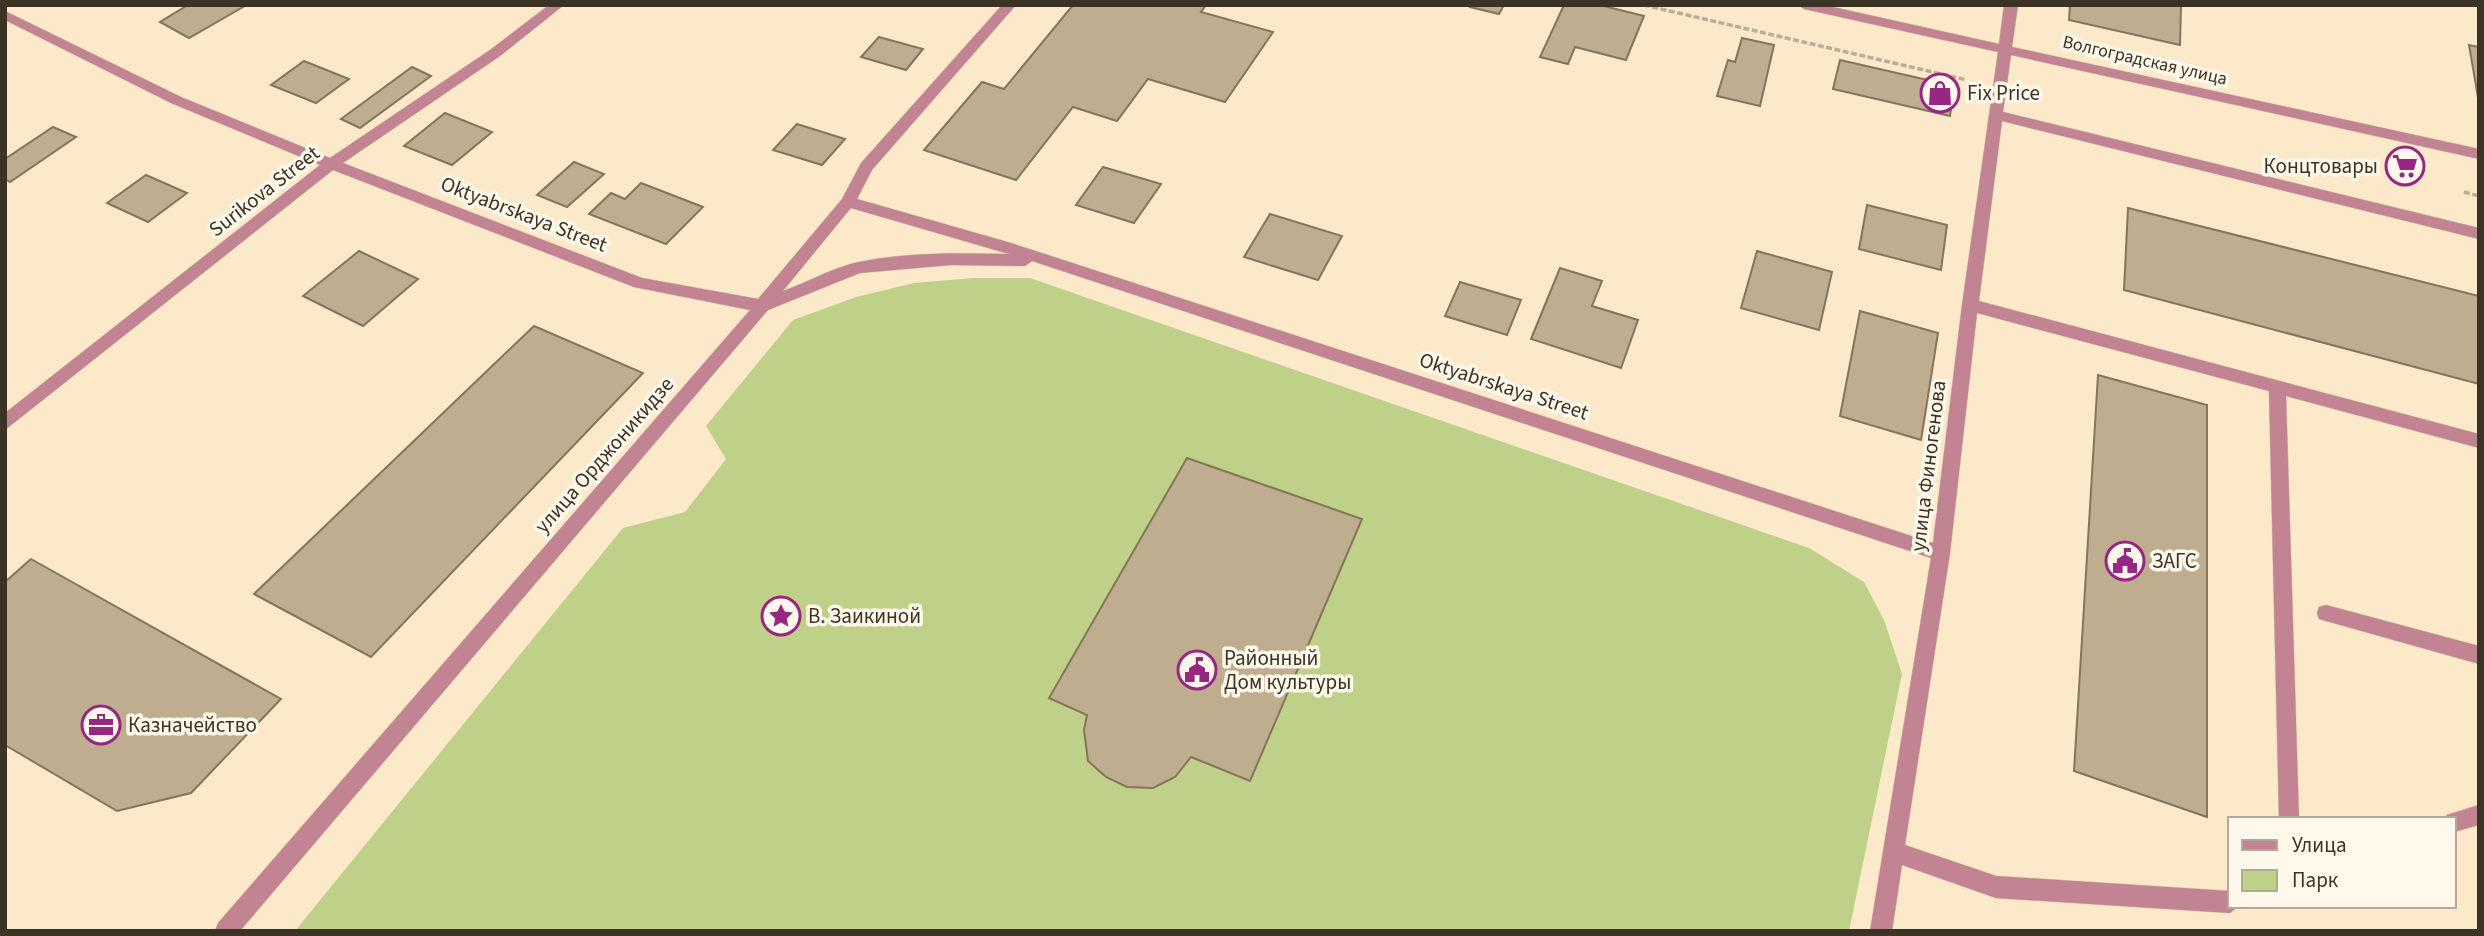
<svg xmlns="http://www.w3.org/2000/svg" width="2484" height="936" font-family="'Source Sans 3',sans-serif">
  <style>
    .green { fill: #bfd189 }
    .building { fill: #bead8f; stroke: #857559; stroke-width: 2 }
    .lines { fill: none; stroke-linecap: round; stroke-linejoin: round }
    .minor-casing { stroke: #d4c5a9; stroke-width: 1 }
    .path { stroke: #bcae95; stroke-width: 3.5; stroke-dasharray: 6 2.5; stroke-linecap: butt }
    .minor { fill: #c28493; fill-rule: evenodd }
    .labels { text-anchor: middle; stroke-width: 7; stroke-linejoin: round; paint-order: stroke }
    .far-street-label { font-size: 18px; fill: #3a3326; stroke: #fff8eb }
    .poi-label { font-size: 21px; fill: #3a3326; stroke: #fff8eb; text-anchor: start }
    .street-label { font-size: 21px; fill: #3a3326; stroke: #fff8eb }
  </style>
  <rect width="100%" height="100%" fill="#fbe9ca"/>
  <polygon class="green" points="974,278 1030,278 1809,548 1864,582 1884,620 1902,674 1849,931 295,931 623,528 685,512 726,459 706,426 793,320 856,297 914,283"/>
  <g class="building">
    <polygon points="188,5 240,5 243,7 189,38 160,22"/>
    <polygon points="1073,5 1206,5 1201,12 1273,32 1225,102 1148,79 1117,121 1073,107 1016,180 924,150 982,82 1004,89"/>
    <polygon points="1471,5 1504,5 1499,14 1470,7"/>
    <polygon points="1564,5 1600,5 1644,16 1626,60 1575,47 1568,64 1540,57"/>
    <polygon points="2070,5 2181,5 2180,45 2069,20"/>
    <polygon points="879,37 923,49 906,70 861,57"/>
    <polygon points="1742,38 1774,45 1760,106 1717,96 1728,60 1735,62"/>
    <polygon points="2469,45 2479,47 2479,103"/>
    <polygon points="1840,60 1954,86 1950,116 1833,89"/>
    <polygon points="304,61 349,79 316,103 271,85"/>
    <polygon points="412,67 431,76 360,128 341,119"/>
    <polygon points="445,113 492,132 452,165 404,146"/>
    <polygon points="797,124 845,139 822,165 773,150"/>
    <polygon points="53,127 76,137 10,182 5,179 5,159"/>
    <polygon points="574,162 604,174 567,207 537,195"/>
    <polygon points="1103,167 1161,184 1134,223 1076,205"/>
    <polygon points="146,175 187,193 148,222 107,203"/>
    <polygon points="641,183 703,207 666,244 589,214 611,193 625,199"/>
    <polygon points="1867,205 1947,225 1941,270 1859,249"/>
    <polygon points="2128,208 2479,296 2479,384 2124,290"/>
    <polygon points="1270,214 1342,236 1318,280 1244,257"/>
    <polygon points="359,251 418,279 363,326 303,296"/>
    <polygon points="1757,251 1832,272 1819,330 1741,308"/>
    <polygon points="1560,268 1602,281 1592,306 1638,320 1621,368 1531,339"/>
    <polygon points="1460,282 1521,300 1507,335 1445,316"/>
    <polygon points="1860,311 1938,333 1921,440 1840,416"/>
    <polygon points="534,326 643,373 371,657 254,594"/>
    <polygon points="2098,375 2207,405 2207,817 2074,771"/>
    <polygon points="1187,458 1362,519 1250,781 1191,757 1175,777 1153,788 1127,787 1106,777 1088,761 1084,730 1087,715 1049,698"/>
    <polygon points="31,559 281,699 191,793 117,811 5,745 5,582"/>
  </g>
  <g class="lines">
    <defs>
      <g id="minor">
        <path d="M549 5H564L500 56 343 163 642 278 758 299 842 199 861 163 1002 5H1016L872 170 857 199 1011 243 1933 543 1962 305 1998 52 1804 9 1798 5H1824L1999 44 2004 5H2018L2012 47 2479 149V159L2011 55 2003 112 2479 228V239L2002 121 1979 301 2479 434V448L2286 396 2299 819H2279L2269 391 1977 313 1950 553 1905 845 1996 876 2230 891V906H2239L2230 913 1996 898 1902 865 1892 931H1870L1931 558 1032 261 1025 266 951 265 860 273 768 310 240 931H215L218 923 750 310 634 287 333 170 5 430V413L320 165 171 103 5 20V11L181 97 330 158 490 50ZM851 208 1002 252 1010 254C960 253 908 252 859 262 834 267 808 282 783 291Z"/>
        <polygon points="2326,605 2479,646 2479,664 2319,619 2317,613 2319,607"/>
        <polygon points="2479,805 2479,825 2454,832 2454,819 2445,819 2447,815"/>
      </g>
    </defs>
    <use href="#minor" class="minor-casing"/>
    <g class="path">
      <polyline points="1644,5 1967,80"/>
      <polyline points="2464,192 2479,196"/>
    </g>
    <use href="#minor" class="minor"/>
  </g>
  <defs>
    <symbol id="shop-ring" viewBox="-11 -11 22 22"><circle r="9.5" fill="#fff8eb" stroke="#982683" stroke-width="1.5"/><path d="M-5-2.5h2.3a2.7 3.5 0 0 1 5.4 0H5L5.5 6h-11ZM-1.5-2.5h3a1.5 2.3 0 0 0-3 0Z" fill="#982683"/></symbol>
    <symbol id="supermarket-ring" viewBox="-11 -11 22 22"><circle r="9.5" fill="#fff8eb" stroke="#982683" stroke-width="1.5"/><path d="M-6-5.5h2.5l.6 2H6L4.5 2H-2.5L-4.4-4H-6ZM-1.5 3.2a1.3 1.3 0 1 0 .1 0ZM3 3.2a1.3 1.3 0 1 0 .1 0Z" fill="#982683"/></symbol>
    <symbol id="civic-ring" viewBox="-11 -11 22 22"><circle r="9.5" fill="#fff8eb" stroke="#982683" stroke-width="1.5"/><path d="M-.6-6.5H3V-4.5H.6V-3L4-1V1h2V6H-6V1h2V-1L-.6-3ZM-1.2 2.5V6h2.4V2.5Z" fill="#982683"/></symbol>
    <symbol id="sight-ring" viewBox="-11 -11 22 22"><circle r="9.5" fill="#fff8eb" stroke="#982683" stroke-width="1.5"/><path d="M0-6L1.8-2.2L6-1.7L2.9 1.2L3.7 5.4L0 3.3L-3.7 5.4L-2.9 1.2L-6-1.7L-1.8-2.2Z" fill="#982683"/></symbol>
    <symbol id="office-ring" viewBox="-11 -11 22 22"><circle r="9.5" fill="#fff8eb" stroke="#982683" stroke-width="1.5"/><path d="M-6-3h4V-5.5h4V-3h4V5H-6ZM-1-4.5V-3h2v-1.5ZM-6 0V1H6V0Z" fill="#982683"/></symbol>
  </defs>
  <g fill-rule="evenodd">
    <use href="#shop-ring" x="1918" y="71" width="44" height="44"/>
    <use href="#supermarket-ring" x="2383" y="144" width="44" height="44"/>
    <use href="#civic-ring" x="2103" y="539" width="44" height="44"/>
    <use href="#sight-ring" x="759" y="594" width="44" height="44"/>
    <use href="#civic-ring" x="1175" y="648" width="44" height="44"/>
    <use href="#office-ring" x="79" y="703" width="44" height="44"/>
  </g>
  <g class="labels">
    <g class="far-street-label">
      <text transform="translate(2145 60) rotate(13)" y="6">Волгоградская улица</text>
    </g>
    <g class="poi-label">
      <text x="1967" y="100">Fix Price</text>
      <text x="2378" y="173" text-anchor="end">Концтовары</text>
      <text x="2152" y="568">ЗАГС</text>
      <text x="808" y="623">В. Заикиной</text>
      <text x="1224" y="665">Районный<tspan x="1224" dy="24">Дом культуры</tspan></text>
      <text x="128" y="732">Казначейство</text>
    </g>
    <g class="street-label">
      <text transform="translate(264 191) rotate(-38)" y="7">Surikova Street</text>
      <text transform="translate(524 214) rotate(21)" y="7">Oktyabrskaya Street</text>
      <text transform="translate(1504 386) rotate(18)" y="7">Oktyabrskaya Street</text>
      <text transform="translate(604 455) rotate(-49)" y="7">улица Орджоникидзе</text>
      <text transform="translate(1928 466) rotate(-83)" y="7">улица Финогенова</text>
    </g>
  </g>
  <rect width="2484" height="936" fill="none" stroke="#3a3326" stroke-width="14"/>
  <rect x="2228" y="817" width="228" height="91" fill="#fff8eb" stroke="#b0a99c" stroke-width="2"/>
  <rect x="2242" y="840" width="35" height="10" fill="#c28493" stroke="#b0a99c" stroke-width="2"/>
  <text x="2292" y="852" font-size="21" fill="#3a3326">Улица</text>
  <rect x="2242" y="870" width="35" height="21" fill="#bfd189" stroke="#b0a99c" stroke-width="2"/>
  <text x="2292" y="887" font-size="21" fill="#3a3326">Парк</text>
</svg>
